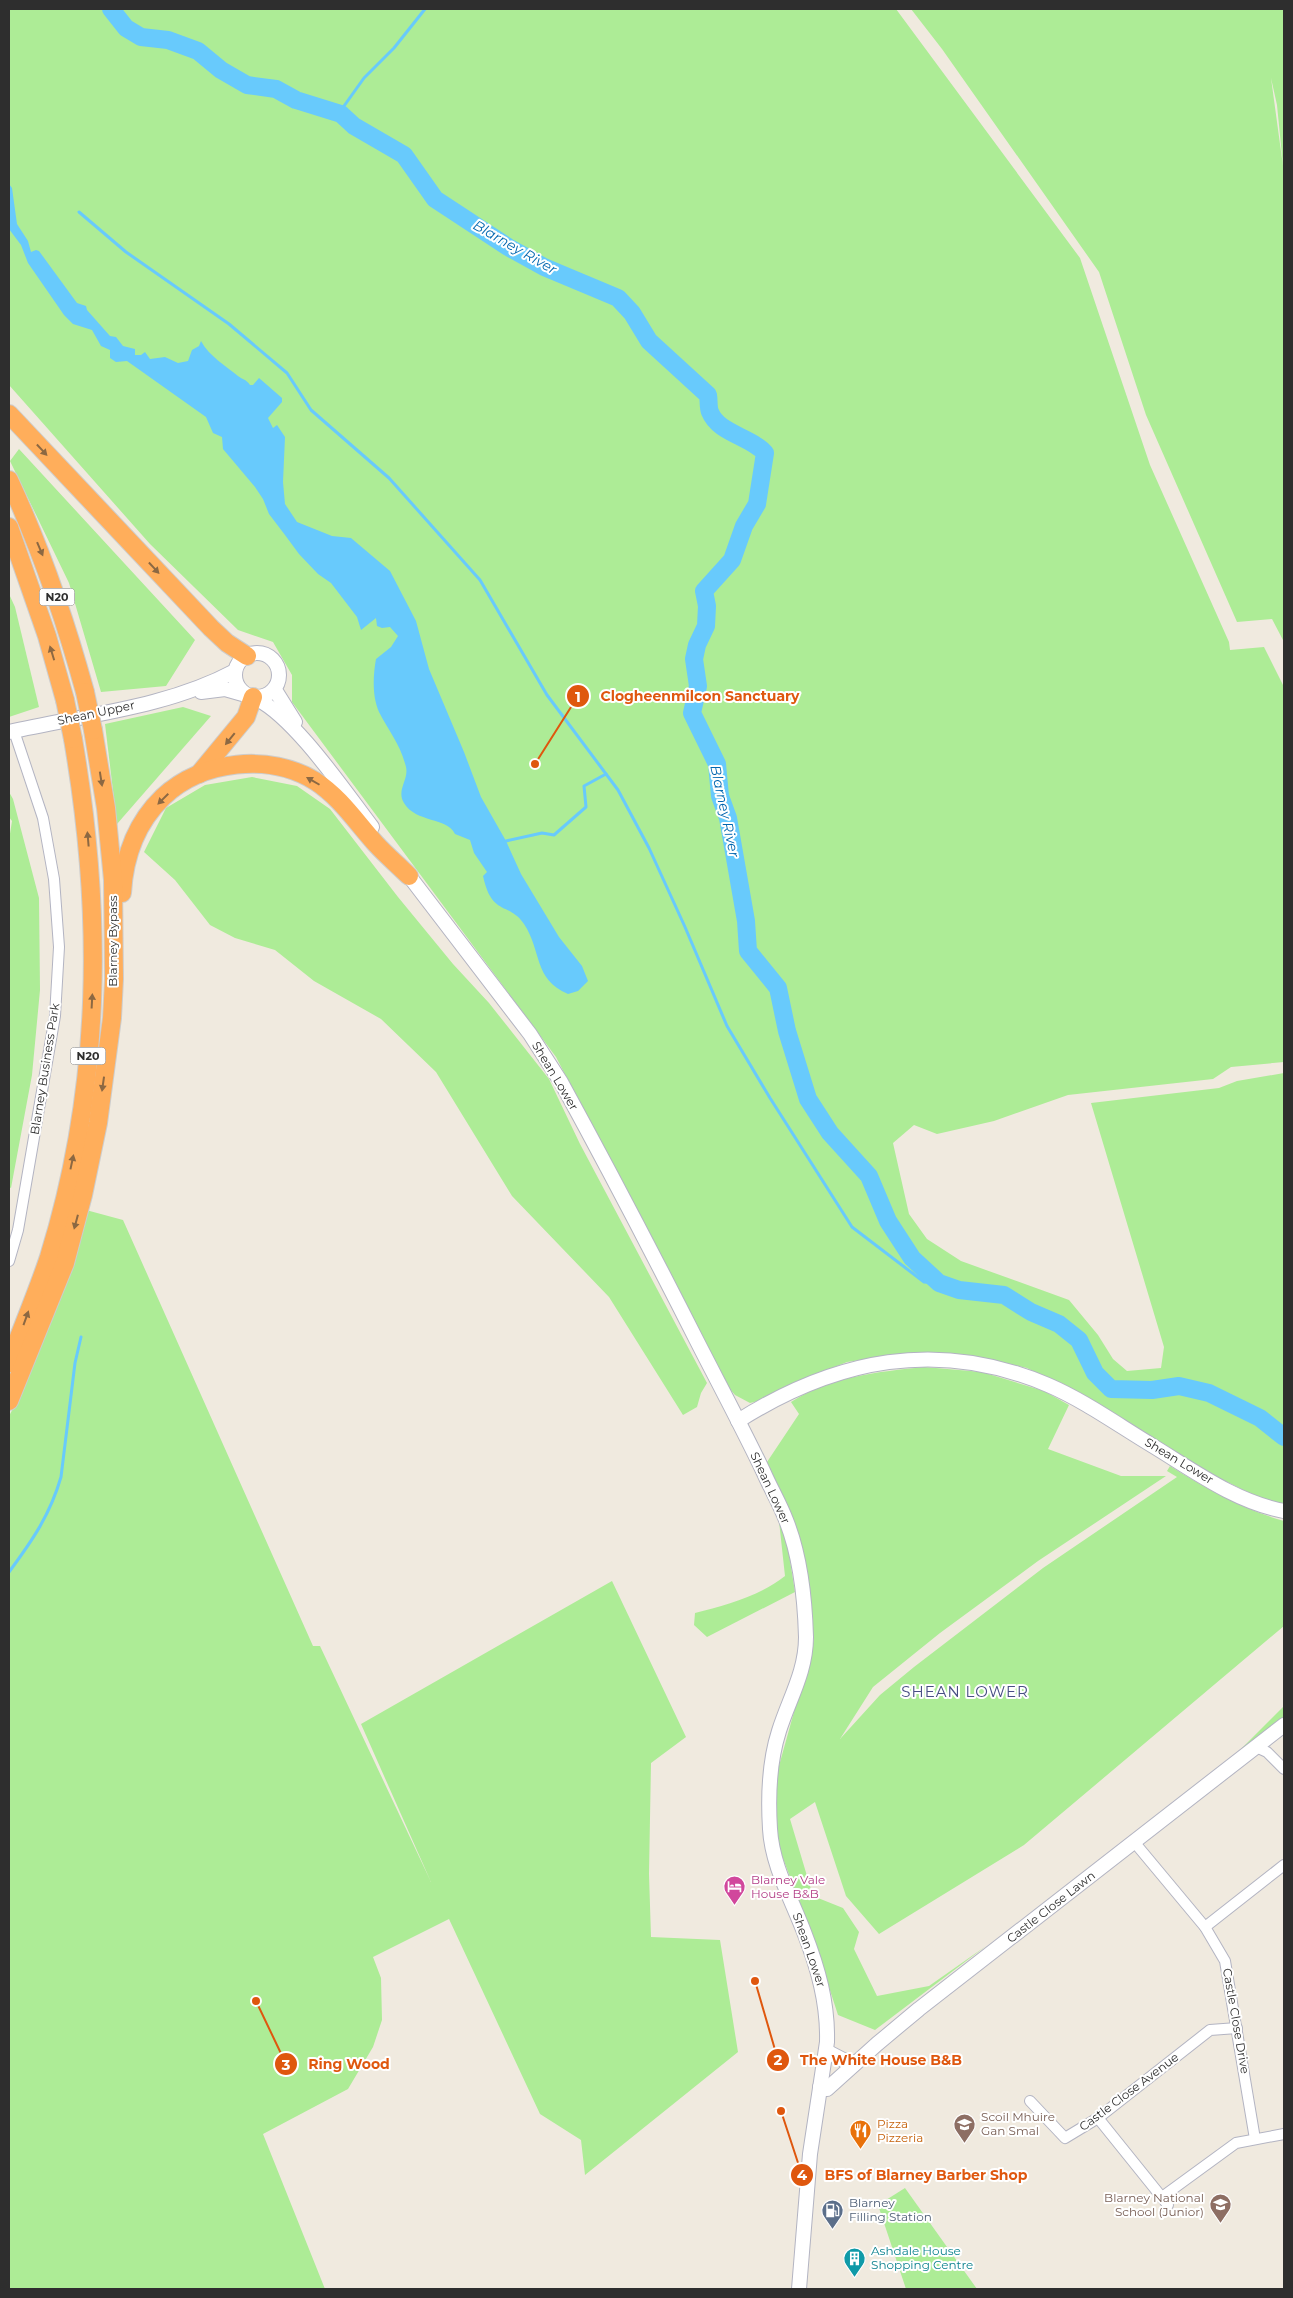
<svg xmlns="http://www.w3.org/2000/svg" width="1293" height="2298" font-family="Montserrat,sans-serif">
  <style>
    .green { fill: #adec96; fill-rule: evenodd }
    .water { fill: #68cafc }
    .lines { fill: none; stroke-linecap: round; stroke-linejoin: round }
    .stream { stroke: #68cafc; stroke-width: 3 }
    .river { stroke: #68cafc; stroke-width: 18 }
    .street-casing { stroke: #b3b4c2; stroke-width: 12 }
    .secondary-casing { stroke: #b3b4c2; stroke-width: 16 }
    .highway-casing { stroke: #cdcdcd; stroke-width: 20 }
    .street { stroke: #fff; stroke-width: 10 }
    .secondary { stroke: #fff; stroke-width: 14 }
    .highway { stroke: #ffae5b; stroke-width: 18 }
    .highway-bridge-casing { stroke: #cdcdcd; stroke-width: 20; stroke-linecap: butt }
    .highway-bridge { stroke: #ffae5b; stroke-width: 18 }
    .oneway { fill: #8c6842 }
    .labels { text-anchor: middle; stroke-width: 4; stroke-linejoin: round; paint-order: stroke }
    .shield { fill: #fff; stroke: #6d6d6d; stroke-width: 1 }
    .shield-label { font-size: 11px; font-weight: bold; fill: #2e2e2e }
    .street-label { font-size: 12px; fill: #2e2e2e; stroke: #fff }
    .hotel-label { font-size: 12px; fill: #b23c85; stroke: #fff; text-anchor: start }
    .education-label { font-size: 12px; fill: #785e54; stroke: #fff; text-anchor: start }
    .food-label { font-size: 12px; fill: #c56008; stroke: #fff; text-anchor: start }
    .service-label { font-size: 12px; fill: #4e5e75; stroke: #fff; text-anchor: start }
    .culture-label { font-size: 12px; fill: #0d838f; stroke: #fff; text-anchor: start }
    .water-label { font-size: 14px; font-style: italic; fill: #0066af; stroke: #fff }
    .quarter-label { font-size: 15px; letter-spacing: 1px; fill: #484e84; stroke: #fff }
    .leader { fill: none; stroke: #df570e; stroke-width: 2 }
    .callout-dot { fill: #df570e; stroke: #fff; stroke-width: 2 }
    .mark-label { font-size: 15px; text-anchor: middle; font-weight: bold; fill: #fff }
    .callout-label { font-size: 14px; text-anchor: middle; font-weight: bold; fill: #df570e; stroke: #fff; stroke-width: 4; stroke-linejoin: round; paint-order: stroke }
  </style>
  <rect width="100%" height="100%" fill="#f0eadf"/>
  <g class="green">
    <polygon points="9,9 896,9 1080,258 1150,465 1229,642 1230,650 1264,647 1284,687 1284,1062 1231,1067 1213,1079 1068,1095 994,1121 937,1134 914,1125 893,1143 909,1214 927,1239 961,1261 1069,1300 1098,1335 1113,1359 1127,1371 1161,1368 1164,1347 1091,1103 1219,1088 1237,1081 1284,1073 1284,1505 1266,1501 1207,1472 1107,1409 1027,1368 967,1355 908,1353 847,1362 807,1378 770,1398 750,1403 735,1395 724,1382 556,1057 292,702 292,675 273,642 238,630 150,544 9,385"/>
    <path d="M911 9H1284V642L1272 619 1237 622 1146 415 1099 272 942 49ZM1271 78 1277 105 1283 166Z"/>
    <polygon points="19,449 195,640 166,686 101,692 69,583 10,461"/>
    <polygon points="9,594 15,607 39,707 9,717"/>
    <polygon points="183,707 211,716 117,824 105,724"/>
    <polygon points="252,777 297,786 330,809 398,897 453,964 489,1003 549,1079 580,1144 707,1383 701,1393 697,1407 683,1415 609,1297 512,1196 436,1072 381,1019 314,981 275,950 235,938 210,925 175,880 144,852 166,808 205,785"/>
    <polygon points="9,792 13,799 39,898 40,990 32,1075 11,1188 9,1187 9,840 12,821 9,817"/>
    <polygon points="86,1210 123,1220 313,1646 320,1646 431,1882 361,1724 612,1581 686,1737 651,1763 649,1874 651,1937 720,1940 738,2052 585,2175 581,2140 540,2114 449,1919 373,1957 381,1978 382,2020 373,2047 348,2089 263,2134 325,2289 9,2289 9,1416 16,1403"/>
    <path d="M924 1367 982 1372 1044 1391 1069 1405 1048 1449 1121 1476H1166L1038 1561 940 1633 873 1687 840 1739 880 1695 914 1667 1043 1568 1177 1477 1167 1471 1170 1466C1207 1489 1242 1509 1284 1521V1626L1024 1845 879 1934 846 1896 815 1802 790 1819 813 1896 843 1908 859 1932 854 1949 877 1996 929 1986 986 1946 875 2030 838 2015 812 1935 776 1840 774 1820 777 1773 814 1640 810 1611 787 1507 767 1462 799 1414 791 1402C831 1376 878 1372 924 1367Z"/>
    <path d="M778 1512 785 1529 795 1592 707 1637 694 1625 695 1613C726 1605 760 1596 785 1576Z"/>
    <polygon points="1284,1706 1284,1717 1237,1756 1237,1753"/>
    <polygon points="905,2188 977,2289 906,2289 878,2205"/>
  </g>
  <path class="water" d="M9 184 12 188 17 224 28 241 31 252 36 250 39 251 77 303 86 306 87 310 110 336 116 337 123 346 135 349V355H141L145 352 150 359 165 357 178 363 188 361 192 350 199 346 201 341C209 356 226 366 238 376 243 380 246 379 250 385H253L259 378 282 398V402L268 418 273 428 277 425 285 437 283 482 285 504 297 522 332 536 351 538 390 571 416 621 429 669 464 752 481 797 506 841 521 874 559 937 582 966 588 981 578 991 568 994C533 979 542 951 524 924 508 901 492 917 483 876L487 872 474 853 470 840 455 834C447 817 416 823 404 803 396 790 409 780 406 767 400 743 389 732 379 712 372 696 373 676 376 659L391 647 398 636 390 627 382 628 377 626 376 618 361 630 357 617 331 583 318 574 299 554 285 535 269 514 263 499 255 487 223 449 222 437 213 433 206 417 127 361 116 362 110 358V350L101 346 92 330 73 324 64 315 28 263 21 245 9 229Z"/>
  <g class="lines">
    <g class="stream">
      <polyline points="339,113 364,78 394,48 425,9"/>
      <polyline points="79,212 126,252 229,324 287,373 311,410 389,478 480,580 547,695 618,790 649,848 685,927 727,1026 770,1098 852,1227 924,1282 939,1283"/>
      <polyline points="506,841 542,833 554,835 586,807 584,786 606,774"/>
      <path d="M9 1572C32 1541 50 1515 61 1477L75 1363 81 1337"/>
    </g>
    <path class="river" d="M111 9 126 28 141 37 168 40 198 51 221 70 247 85 276 89 296 100 341 114 354 126 404 155 435 199 508 247 544 267 618 298 632 313 649 341 708 395C709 400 708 407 710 412 719 434 750 436 765 453L757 504 744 526 732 560 704 591 707 606 706 626 697 645 694 659 698 686 692 713 717 764 720 796 728 818 746 921 748 951 778 988 787 1031 808 1099 830 1133 869 1176 888 1221 912 1258 939 1283 959 1290 1004 1295 1031 1312 1059 1324 1079 1340 1095 1373 1111 1389 1152 1390 1179 1386 1209 1393 1260 1418 1284 1437"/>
    <defs>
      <g id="street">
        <polyline points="9,1261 18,1230 55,1016 59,947 54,879 43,818 14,731"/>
        <polyline points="1256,1747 1267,1752 1284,1769"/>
        <polyline points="1135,1843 1205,1927 1225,1961 1255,2139"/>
        <polyline points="1205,1927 1284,1865"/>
        <polyline points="1030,2101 1065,2138 1098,2118 1210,2030 1237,2028"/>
        <polyline points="1098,2118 1168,2205"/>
        <polyline points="1162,2197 1236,2143 1284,2134"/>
      </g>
      <g id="secondary">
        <circle cx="257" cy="675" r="22"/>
        <polyline points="275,690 295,722"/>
        <polyline points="201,692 225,689 246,695"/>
        <path d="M255 698C294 716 345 792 372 827"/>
        <path d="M9 732C84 715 166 708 235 671"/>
        <path d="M403 868 530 1034 561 1082C608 1168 654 1256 698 1343 720 1386 743 1429 764 1473 771 1489 780 1504 786 1520 800 1555 805 1600 806 1637 806 1672 789 1699 779 1731 769 1762 768 1797 770 1829 772 1865 791 1898 804 1932 818 1968 828 2003 827 2042L810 2154 799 2289"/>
        <path d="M738 1421C836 1359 938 1338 1048 1385 1085 1401 1118 1425 1153 1446 1194 1471 1236 1502 1284 1511"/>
        <polyline points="826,2051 853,2065"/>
        <polyline points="820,2087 827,2089 877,2044 919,2009 1284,1725"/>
      </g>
      <g id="highway">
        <polyline points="9,414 211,628 227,643 247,656"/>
        <path d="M9 480C41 549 65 619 85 692"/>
        <polyline points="9,527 47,636 65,700"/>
        <polyline points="199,774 246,717 253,697"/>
        <path d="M122 893C124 858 136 823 163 797 202 760 270 753 315 781 341 798 356 822 376 844 386 855 398 865 409 876"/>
        <path d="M9 1363C22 1328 37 1293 49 1257 102 1085 103 914 73 739"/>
        <polyline points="9,1401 65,1263 83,1195 98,1123 112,1018 114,979 113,880 106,808 93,730"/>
      </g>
    </defs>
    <use href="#street" class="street-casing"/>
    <use href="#secondary" class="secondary-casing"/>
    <use href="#highway" class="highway-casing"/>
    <use href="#street" class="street"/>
    <use href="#secondary" class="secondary"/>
    <use href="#highway" class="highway"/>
    <defs>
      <g id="highway-bridge">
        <polyline points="85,692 93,730"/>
        <polyline points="65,700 73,739"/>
      </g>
    </defs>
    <use href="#highway-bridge" class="highway-bridge-casing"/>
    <use href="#highway-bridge" class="highway-bridge"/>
  </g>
  <defs><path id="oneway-solid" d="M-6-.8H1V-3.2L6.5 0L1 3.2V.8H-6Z" transform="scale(1.25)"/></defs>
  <g class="oneway">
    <use href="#oneway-solid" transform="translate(42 450) rotate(47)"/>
    <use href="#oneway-solid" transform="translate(40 549) rotate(67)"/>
    <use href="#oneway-solid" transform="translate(154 568) rotate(47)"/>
    <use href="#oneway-solid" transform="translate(52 653) rotate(-107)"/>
    <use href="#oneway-solid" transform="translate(230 739) rotate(129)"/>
    <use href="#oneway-solid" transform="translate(101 779) rotate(81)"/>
    <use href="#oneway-solid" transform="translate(313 781) rotate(-150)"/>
    <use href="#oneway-solid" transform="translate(163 799) rotate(135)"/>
    <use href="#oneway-solid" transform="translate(88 839) rotate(-95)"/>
    <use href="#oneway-solid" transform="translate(92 1001) rotate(-87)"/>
    <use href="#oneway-solid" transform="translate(103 1084) rotate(98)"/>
    <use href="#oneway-solid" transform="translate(72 1162) rotate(-78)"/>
    <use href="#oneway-solid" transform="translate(76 1222) rotate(105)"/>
    <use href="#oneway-solid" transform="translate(26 1318) rotate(-70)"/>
  </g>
  <defs>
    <symbol id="hotel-pin" viewBox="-11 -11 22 30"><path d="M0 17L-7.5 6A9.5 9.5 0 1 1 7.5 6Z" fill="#d1479c" stroke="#fff"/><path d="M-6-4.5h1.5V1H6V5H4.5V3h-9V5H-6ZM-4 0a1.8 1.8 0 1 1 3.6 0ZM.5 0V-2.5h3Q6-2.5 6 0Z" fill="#fff"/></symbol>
    <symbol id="school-pin" viewBox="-11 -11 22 30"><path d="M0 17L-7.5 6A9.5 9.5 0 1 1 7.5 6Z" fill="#8d6e63" stroke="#fff"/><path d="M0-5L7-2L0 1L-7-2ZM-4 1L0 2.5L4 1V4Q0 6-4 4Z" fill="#fff"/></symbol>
    <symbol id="restaurant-pin" viewBox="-11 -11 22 30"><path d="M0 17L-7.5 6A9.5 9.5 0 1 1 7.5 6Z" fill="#e8710a" stroke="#fff"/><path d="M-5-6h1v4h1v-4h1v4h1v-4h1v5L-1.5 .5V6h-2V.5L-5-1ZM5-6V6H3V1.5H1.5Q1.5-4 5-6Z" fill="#fff"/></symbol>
    <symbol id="fuel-pin" viewBox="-11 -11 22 30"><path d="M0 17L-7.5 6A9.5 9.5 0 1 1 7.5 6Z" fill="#5c6f8a" stroke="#fff"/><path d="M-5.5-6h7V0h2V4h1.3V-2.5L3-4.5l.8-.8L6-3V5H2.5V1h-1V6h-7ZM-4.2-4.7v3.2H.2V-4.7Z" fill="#fff"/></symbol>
    <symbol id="building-pin" viewBox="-11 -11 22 30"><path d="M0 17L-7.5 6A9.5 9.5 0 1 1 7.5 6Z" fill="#0f9aa8" stroke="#fff"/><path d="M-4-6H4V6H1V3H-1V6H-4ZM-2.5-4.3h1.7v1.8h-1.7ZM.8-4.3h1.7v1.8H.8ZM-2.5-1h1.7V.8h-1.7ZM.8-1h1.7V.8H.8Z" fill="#fff"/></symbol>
  </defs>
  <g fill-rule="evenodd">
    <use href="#hotel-pin" x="722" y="1874" width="25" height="34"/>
    <use href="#school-pin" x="952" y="2112" width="25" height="34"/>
    <use href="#restaurant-pin" x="848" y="2118" width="25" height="34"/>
    <use href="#school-pin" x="1208" y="2192" width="25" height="34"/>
    <use href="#fuel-pin" x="820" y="2198" width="25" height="34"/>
    <use href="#building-pin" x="842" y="2246" width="25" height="34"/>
  </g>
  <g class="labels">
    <g class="shield">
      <rect x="39.5" y="588.5" width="35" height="17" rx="4"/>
      <rect x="70.5" y="1047.5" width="35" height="17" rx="4"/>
    </g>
    <g class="shield-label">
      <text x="57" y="601">N20</text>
      <text x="88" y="1060">N20</text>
    </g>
    <g class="street-label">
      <text transform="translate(96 713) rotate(-12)" y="4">Shean Upper</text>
      <text transform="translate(113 941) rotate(-90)" y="4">Blarney Bypass</text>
      <text transform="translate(45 1069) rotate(-81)" y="4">Blarney Business Park</text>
      <text transform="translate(555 1076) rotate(59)" y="4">Shean Lower</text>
      <text transform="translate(1179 1461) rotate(31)" y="4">Shean Lower</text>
      <text transform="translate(770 1488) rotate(65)" y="4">Shean Lower</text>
      <text transform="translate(1051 1907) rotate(-38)" y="4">Castle Close Lawn</text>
      <text transform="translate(809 1950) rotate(71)" y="4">Shean Lower</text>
      <text transform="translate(1236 2021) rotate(80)" y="4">Castle Close Drive</text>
      <text transform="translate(1129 2092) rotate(-37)" y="4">Castle Close Avenue</text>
    </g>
    <g class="hotel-label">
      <text x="751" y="1884">Blarney Vale<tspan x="751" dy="14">House B&amp;B</tspan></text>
    </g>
    <g class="education-label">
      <text x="981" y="2121">Scoil Mhuire<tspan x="981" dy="14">Gan Smal</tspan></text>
      <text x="1204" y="2202" text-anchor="end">Blarney National<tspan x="1204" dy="14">School (Junior)</tspan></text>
    </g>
    <g class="food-label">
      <text x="877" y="2128">Pizza<tspan x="877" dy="14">Pizzeria</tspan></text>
    </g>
    <g class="service-label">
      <text x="849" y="2207">Blarney<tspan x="849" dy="14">Filling Station</tspan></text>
    </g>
    <g class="culture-label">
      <text x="871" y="2255">Ashdale House<tspan x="871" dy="14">Shopping Centre</tspan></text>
    </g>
    <g class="water-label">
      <text transform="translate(515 247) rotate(30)" y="5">Blarney River</text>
      <text transform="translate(725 811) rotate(78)" y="5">Blarney River</text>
    </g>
    <g class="quarter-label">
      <text x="965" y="1697">SHEAN LOWER</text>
    </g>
  </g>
  <path class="leader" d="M535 764L578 696M755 1981L778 2060M256 2001L286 2064M781 2111L802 2175"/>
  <g class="callout-dot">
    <circle cx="535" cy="764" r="5"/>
    <circle cx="755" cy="1981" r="5"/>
    <circle cx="256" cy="2001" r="5"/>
    <circle cx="781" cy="2111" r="5"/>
    <circle cx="578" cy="696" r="12"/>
    <circle cx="778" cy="2060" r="12"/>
    <circle cx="286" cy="2064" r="12"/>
    <circle cx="802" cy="2175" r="12"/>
  </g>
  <g class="mark-label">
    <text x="578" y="702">1</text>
    <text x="778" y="2065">2</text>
    <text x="286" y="2070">3</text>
    <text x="802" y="2180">4</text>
  </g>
  <g class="callout-label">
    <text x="700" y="701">Clogheenmilcon Sanctuary</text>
    <text x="881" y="2065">The White House B&amp;B</text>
    <text x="349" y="2069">Ring Wood</text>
    <text x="926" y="2180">BFS of Blarney Barber Shop</text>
  </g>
  <rect width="1293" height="2298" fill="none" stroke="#2e2e2e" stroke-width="20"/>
</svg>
